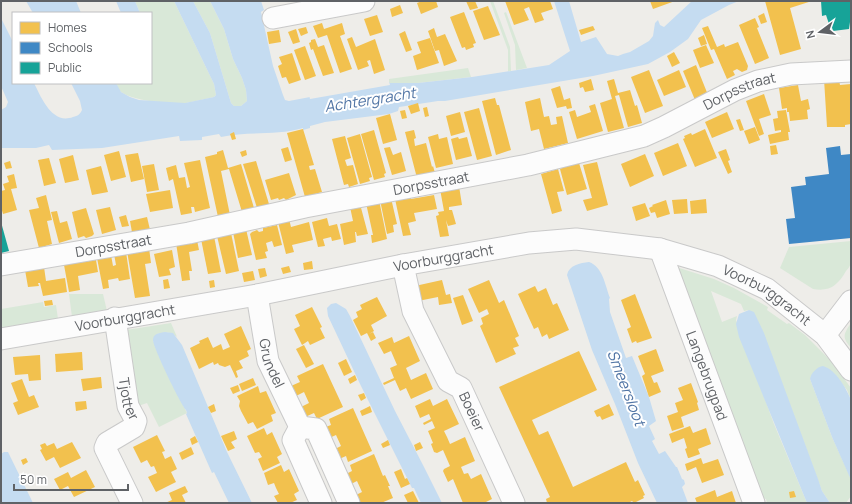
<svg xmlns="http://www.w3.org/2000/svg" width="852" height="504" font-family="Manrope,sans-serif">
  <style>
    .green { fill: #d9e8d8 }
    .water { fill: #c5dcf1 }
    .pier { fill: #eeede9 }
    .homes { fill: #f2c14e }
    .schools { fill: #3f88c5 }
    .public { fill: #17a398 }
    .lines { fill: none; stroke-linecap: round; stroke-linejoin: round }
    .minor-casing { stroke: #c9c9c9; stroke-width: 23 }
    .minor { stroke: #fcfcfc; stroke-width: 21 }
    .labels { text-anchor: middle; stroke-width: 4; stroke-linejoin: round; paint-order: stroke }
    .street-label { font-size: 14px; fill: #5f6266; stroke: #fff }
    .water-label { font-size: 15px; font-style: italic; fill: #5175a5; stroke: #fff }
  </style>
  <rect width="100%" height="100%" fill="#eeede9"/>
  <g class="green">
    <path d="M135 1H174L214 84 216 95 214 97C205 99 196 101 186 103 172 105 131 101 120 91 118 89 117 86 116 83H151V13H140Z"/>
    <polygon points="193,1 210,1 224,29 233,59 242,78 246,90 247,101 241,106 234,106 231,103 210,33"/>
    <polygon points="490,1 493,1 510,47 511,71 508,71 508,50"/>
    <polygon points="506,12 527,68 516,70 515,45 504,13"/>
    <polygon points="468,68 471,77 418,83 389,83 389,79"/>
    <path d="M851 241C851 248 852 256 851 263 850 266 848 269 846 271 838 285 830 292 813 289L780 268 789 247Z"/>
    <polygon points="676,267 714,279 734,288 768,307 767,310 787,324 789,323 805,335 831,361 851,388 851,400 847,390 835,375 810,379 832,437 851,479 851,496 846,503 830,503 822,491 762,330 749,310 744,311 741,304 711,291 722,322 737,316 736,320 774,424 807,503 767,503 766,499 758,497"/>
    <polygon points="69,294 103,294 107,311 72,317"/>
    <polygon points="43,302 44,307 56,305 58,319 16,327 16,325 1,328 1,309"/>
    <path d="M171 323 177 337C171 331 165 332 157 334L153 340 159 356 187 413 159 427 147 403 138 406 126 330Z"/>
    <path d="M851 323V348C842 337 843 335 851 323Z"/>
  </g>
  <g class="water">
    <polygon points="26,1 76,1 81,13 33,13"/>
    <polygon points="116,1 135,1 140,13 121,13"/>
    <path d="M174 1H193L210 33 231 103 234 106H241L247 101 246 90 242 78 233 59 224 29 210 1H261L264 10 261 12 273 66 283 95 285 100 289 101 389 82 390 83H418L472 77 549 65 570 51 554 1H569L581 42 596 37 607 54 618 56 623 54 630 52 649 41 653 36 655 23 658 20 660 25 664 27 692 1H739L729 5 701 20 688 39 670 52 648 64 593 76 445 101H438L399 107 398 111 389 114 325 122 310 126V128L303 130V128C277 136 248 131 221 137L219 134 202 137V140L180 141 179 136 102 148 52 150 49 145 36 148H1V110L6 107 8 102 1 86V18L13 42V83H34C41 97 52 125 73 117 78 116 80 114 82 110L80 101 71 83H116L121 92 130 97 139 100 185 103 214 97 216 95 214 84Z"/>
    <path d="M589 262C603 267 605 285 610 298L609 299 610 312 626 358 632 356 649 397 656 421 649 426 655 439 652 441 659 454 665 451 676 467H677L682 479 684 480 685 484 682 487 688 503H657L638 463 615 404 592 350 567 275C569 265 580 263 589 262Z"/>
    <polygon points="336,303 346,309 350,316 395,411 424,467 442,503 421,503 414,488 412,488 361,386 328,316 327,308 331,304"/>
    <polygon points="749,310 754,312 764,333 818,479 822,491 830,503 807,503 739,337 736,324 739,314"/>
    <path d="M165 332 173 333 182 345 227 452 252 503H229L214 472 212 473 186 414 187 413 186 410C180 403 153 347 153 340 153 333 160 333 165 332Z"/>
    <path d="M823 366C836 370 846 388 851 400V480L832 437 810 379C811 373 817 367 823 366Z"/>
    <polygon points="4,452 8,452 33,503 1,503 1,454"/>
  </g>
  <polygon class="pier" points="380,82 389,82 390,85 310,99 309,95"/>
  <g class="homes">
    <polygon points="422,1 436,1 438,7 421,14 417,3"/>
    <polygon points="466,1 475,1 478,8 470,10"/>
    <polygon points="505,1 527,1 528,2 531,1 550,1 553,9 541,13 544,20 535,23 529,7 524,9 529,20 514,25"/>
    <polygon points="650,1 675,1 653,9"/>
    <polygon points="765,1 812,1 790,8 801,49 780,55"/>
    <polygon points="400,5 403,13 392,17 390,9"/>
    <polygon points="488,6 500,35 484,40 473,11"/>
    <polygon points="464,12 476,43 473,44 474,47 466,50 465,47 462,48 450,17"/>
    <polygon points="764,13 767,22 761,24 758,16"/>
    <polygon points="377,15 383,32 370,36 364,19"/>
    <polygon points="755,18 759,27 757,28 769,58 755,64 739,25"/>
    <polygon points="322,23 324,29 342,23 345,34 340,36 352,69 340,73 327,35 318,38 313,26"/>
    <polygon points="593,26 595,30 581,35 579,30"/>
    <polygon points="708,26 717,47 724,44 725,47 738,42 748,66 747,70 742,72 737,69 733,71 735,75 727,79 714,49 711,50 702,28"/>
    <polygon points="306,27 308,33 301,36 298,29"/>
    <polygon points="434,28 437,37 445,34 457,61 444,66 439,50 435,51 428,31"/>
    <polygon points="296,29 300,42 293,44 288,32"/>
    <polygon points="279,30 281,42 269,44 267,32"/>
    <polygon points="405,31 412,50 406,52 399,34"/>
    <polygon points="704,35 707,44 701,46 698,38"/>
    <polygon points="352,37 356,47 375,39 385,70 374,74 370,60 367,61 369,66 358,70 347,39"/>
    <polygon points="430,38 439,63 417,70 413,56 421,53 417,42"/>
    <polygon points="315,39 318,47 324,45 334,73 323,76 313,49 311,50 309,43 311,42 311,40"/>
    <polygon points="706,45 714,63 700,68 693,50"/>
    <polygon points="305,46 316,76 305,80 294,50"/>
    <polygon points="674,52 680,63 672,67 667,56"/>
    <polygon points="292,53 301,80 289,84 286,77 282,78 278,66 282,64 279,57"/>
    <polygon points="696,65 708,95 695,100 683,71"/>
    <polygon points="649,70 663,106 645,113 631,77"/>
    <polygon points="679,70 686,87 664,96 657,80"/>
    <polygon points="591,79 594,90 585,92 583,87 580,88 579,83"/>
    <polygon points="614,79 618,93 630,90 635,106 637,105 642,123 628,127 619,95 615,96 624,128 608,132 600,103 612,99 607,81"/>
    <polygon points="824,79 839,80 840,85 851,84 851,124 845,125 845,127 827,127"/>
    <polygon points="798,85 801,101 808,99 810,109 807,110 808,119 790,121 789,112 787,112 787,108 782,109 779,88"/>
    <polygon points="560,86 564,100 570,98 572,108 567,109 566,106 557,108 551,89"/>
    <polygon points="764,94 771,115 759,119 764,134 759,136 746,101"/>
    <polygon points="495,98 497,105 499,105 511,150 496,155 482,101"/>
    <polygon points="540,98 544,117 549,116 551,125 557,124 556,117 562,116 568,143 544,149 539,129 531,131 525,102"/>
    <polygon points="418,103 420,111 411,114 408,106"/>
    <polygon points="595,104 603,131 577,139 569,112 575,110 577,117 591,112 589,106"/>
    <polygon points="427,107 429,116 425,117 423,108"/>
    <polygon points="479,108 492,156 477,160 464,112"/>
    <polygon points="405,110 407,118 402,119 400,111"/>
    <polygon points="786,110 790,132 788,132 789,140 770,144 768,135 781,132 781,130 775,131 773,119 778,118 777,111"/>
    <polygon points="460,112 465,132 451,136 446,116"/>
    <polygon points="727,112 734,129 712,138 705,122"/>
    <polygon points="390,114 397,140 383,144 376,118"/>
    <polygon points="740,119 744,130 740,131 736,120"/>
    <polygon points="755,127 760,140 749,144 744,131"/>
    <polygon points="303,129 314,165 309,166 310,170 315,169 322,192 305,197 287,133"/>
    <polygon points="705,129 717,158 695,167 683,139 685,138 684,136 691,133 692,135"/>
    <polygon points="374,130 386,173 384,174 385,177 374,180 361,134"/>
    <polygon points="414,130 416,138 414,139 415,146 426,143 432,167 433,166 435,173 417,178 405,132"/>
    <polygon points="234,132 236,139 232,140 230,134"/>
    <polygon points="360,134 372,177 369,178 370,181 360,184 347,138"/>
    <polygon points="438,134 439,139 447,137 453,164 436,168 428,137"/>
    <polygon points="345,136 351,158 345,160 347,166 353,165 358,184 349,187 348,184 344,185 332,139"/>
    <polygon points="458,137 459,139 467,137 472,156 456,160 451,139"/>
    <polygon points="678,143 687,166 663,176 654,153"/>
    <polygon points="776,145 778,154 771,155 770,146"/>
    <polygon points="288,147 292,160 285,162 281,149"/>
    <polygon points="390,147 393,155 401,152 406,171 392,175 384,148"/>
    <polygon points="726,149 730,160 728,161 732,172 728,174 718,152"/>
    <polygon points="223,150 228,168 241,164 254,208 242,212 229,169 221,171 230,215 218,217 205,157 217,154 217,152"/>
    <polygon points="246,150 247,155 242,157 240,152"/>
    <polygon points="119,151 126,177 111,181 104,155"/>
    <polygon points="138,153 144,179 131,182 125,155"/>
    <polygon points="645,154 654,176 630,187 621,164"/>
    <polygon points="73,155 79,180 65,183 59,159"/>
    <polygon points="49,158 56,183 44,186 38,160"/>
    <polygon points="200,160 210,208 195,212 194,207 191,207 192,213 181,215 173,179 169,181 166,168 176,165 179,178 185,177 187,188 190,187 184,163"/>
    <polygon points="10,161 12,168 6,169 4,163"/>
    <polygon points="256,161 269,204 257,208 243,164"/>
    <polygon points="597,162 608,205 587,211 583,200 592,198 583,165"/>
    <polygon points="579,163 587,189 567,195 560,169 568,165 570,166"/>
    <polygon points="154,164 159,190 147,192 142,166"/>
    <polygon points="101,166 108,192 92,195 86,170"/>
    <polygon points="558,169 564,191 557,192 562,211 552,214 541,174"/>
    <polygon points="289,173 296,195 286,200 284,198 279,200 278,198 271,200 265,180"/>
    <polygon points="14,174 17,188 11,189 17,210 3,214 1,207 1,191 5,190 3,184 9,182 7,176"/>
    <polygon points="459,186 462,205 449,207 449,210 452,210 456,224 448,226 446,220 449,236 440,237 436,216 439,215 438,212 444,211 440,189"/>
    <polygon points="170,190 173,208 150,212 146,194"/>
    <polygon points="46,195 52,220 47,221 52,244 39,248 29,210 39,208 36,198"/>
    <polygon points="434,195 437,209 414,213 416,221 408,223 411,235 403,236 395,199 411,196 411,199"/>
    <polygon points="391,198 397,224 393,225 394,232 387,234 380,200"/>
    <polygon points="687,199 688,213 674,214 672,200"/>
    <polygon points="706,199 707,213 691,214 690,201"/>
    <polygon points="379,200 387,239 372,243 371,235 373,235 366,203"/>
    <polygon points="666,200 670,214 657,218 655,212 651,213 649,208 653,206 652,205"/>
    <polygon points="645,203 650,216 636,221 632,207"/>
    <polygon points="360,204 368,234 357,236 356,232 355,232 356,242 344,245 340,224 353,221 350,207"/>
    <polygon points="110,207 116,230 102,234 96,210"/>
    <polygon points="86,208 94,234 92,236 86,238 84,236 78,238 72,212"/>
    <polygon points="57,211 60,223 67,221 72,239 59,243 51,212"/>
    <polygon points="126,215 129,226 122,227 119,217"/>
    <polygon points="147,217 151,234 133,238 130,221"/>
    <polygon points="327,218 329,226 337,224 341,239 332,241 331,237 323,239 325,246 318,247 312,222"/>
    <polygon points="289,219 291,227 309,222 313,240 292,245 294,252 286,254 278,222"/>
    <polygon points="277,225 282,245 274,247 272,241 266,243 268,251 265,252 267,258 256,260 250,234 252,232 257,230 259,232 263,231 263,228"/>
    <polygon points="246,229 252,255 238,258 233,232"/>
    <polygon points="231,233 239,271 226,274 217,236"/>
    <polygon points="214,236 221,272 208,274 201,239"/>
    <polygon points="197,240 199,250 189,252 192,271 189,271 190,280 182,281 176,243"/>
    <polygon points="149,248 151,263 145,264 150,296 135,298 127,251"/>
    <polygon points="172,250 175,267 169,269 171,275 159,277 154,254"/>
    <polygon points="126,252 130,279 119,281 118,278 108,280 109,288 103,289 97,258 111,255 113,266 116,265 114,254"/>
    <polygon points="96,260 98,272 78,276 80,290 69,292 64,265"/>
    <polygon points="312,261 313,269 304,270 303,263"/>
    <polygon points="289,266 291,272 283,274 281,268"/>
    <polygon points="44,267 46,281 65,278 67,292 43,296 40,283 38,283 39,286 28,287 25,270"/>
    <polygon points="265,268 267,276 260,278 258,269"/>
    <polygon points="253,271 255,280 244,282 242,273"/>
    <polygon points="168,279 170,288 164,289 163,280"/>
    <polygon points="214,280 215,287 210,288 209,281"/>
    <polygon points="442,280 446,295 450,294 452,303 439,305 438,297 418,301 415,286"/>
    <polygon points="489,280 499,303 504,300 519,336 515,338 519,346 513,348 516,354 496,363 480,326 483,324 481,318 489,314 487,309 479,313 468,289"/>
    <polygon points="535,286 538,292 546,288 553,305 557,303 569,330 549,339 547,334 542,337 538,327 534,329 518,294"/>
    <polygon points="635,294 652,338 637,343 636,341 632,343 627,329 631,327 621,300"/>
    <polygon points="463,295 473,321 462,325 453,298"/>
    <polygon points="377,297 387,316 371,325 374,331 369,334 373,332 376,338 371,341 367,333 361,336 353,320 358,317 356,312 362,309 360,305"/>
    <polygon points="52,300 53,305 45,306 44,301"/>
    <polygon points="312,307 322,327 320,328 325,338 310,345 308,341 302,345 294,329 300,326 295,315"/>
    <polygon points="241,326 251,349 247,351 249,356 239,361 243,368 236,371 238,377 236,378 230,365 225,367 219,365 218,363 214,365 213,362 199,369 190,348 200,343 199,341 208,337 213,348 221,344 223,350 230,347 224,334"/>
    <polygon points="409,336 420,361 406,368 411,380 426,373 433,389 411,399 406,388 400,391 395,380 384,385 383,383 394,378 390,368 397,365 391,351 384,354 378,343 392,337 394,343"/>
    <polygon points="304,345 314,364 306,368 296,349"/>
    <polygon points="656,349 664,371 651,376 654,383 657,382 661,392 649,397 642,376 645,374 638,356"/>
    <polygon points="579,351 597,390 532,420 539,435 548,431 573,487 626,462 635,482 638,480 645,495 643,496 644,498 634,503 632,501 628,503 547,503 546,499 550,497 499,387"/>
    <polygon points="82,352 83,370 56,372 55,354"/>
    <polygon points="40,355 41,380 29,381 28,374 15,375 13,357"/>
    <polygon points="346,359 352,372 344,376 338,363"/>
    <polygon points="323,364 343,407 317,419 314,413 305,417 301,407 309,403 304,392 296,396 291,386 300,382 297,376"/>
    <polygon points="355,375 357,380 350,384 348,379"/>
    <polygon points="101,377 102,388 83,391 81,379"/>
    <polygon points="253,378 256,385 242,391 239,384"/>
    <polygon points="22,379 29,397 34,395 39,407 18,415 13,403 18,401 11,383"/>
    <polygon points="691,383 698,402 697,403 699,410 681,417 684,427 672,431 667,416 678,412 675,403 683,400 678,388"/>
    <polygon points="238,385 240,391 233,394 230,388"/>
    <polygon points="258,386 260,393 266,391 276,413 271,415 273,421 257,429 253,422 248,424 241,411 239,406 240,401 237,396"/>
    <polygon points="364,393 366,398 361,401 358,395"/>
    <polygon points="430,399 433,406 447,399 459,424 444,431 447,437 450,444 465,437 475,461 461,467 464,474 468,473 471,479 481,474 492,499 484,503 463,503 453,479 448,482 443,471 444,469 450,466 443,450 437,453 434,452 431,444 433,443 428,431 435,428 432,421 424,425 423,423 431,419 429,414 420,418 415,406"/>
    <polygon points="86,401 87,409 76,411 75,402"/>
    <polygon points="214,404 216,411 211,413 208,407"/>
    <polygon points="609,404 614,415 602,420 600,416 597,417 594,411"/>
    <polygon points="370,406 372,412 362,416 360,411"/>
    <polygon points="353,408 372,451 348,462 346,456 337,460 333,450 341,446 336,435 327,439 323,428 331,425 329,419"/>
    <polygon points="690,426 693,433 706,428 711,444 698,449 700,454 689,458 688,458 685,449 687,448 684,438 672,443 669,434"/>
    <polygon points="264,428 267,435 272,432 282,454 277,457 280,463 263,471 258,459 262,457 259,452 255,453 247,436"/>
    <polygon points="234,431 237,439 231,442 235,448 228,451 221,436"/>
    <polygon points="157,435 165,451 162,452 165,459 171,456 177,469 171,472 176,482 156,492 148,477 157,473 154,466 151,467 147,460 141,463 133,447"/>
    <polygon points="195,436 198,442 192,445 190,439"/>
    <polygon points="388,440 390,445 383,448 381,444"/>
    <polygon points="72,442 81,458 60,468 54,457 46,461 40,450 42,449 40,445 45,443 47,446 54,443 57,449"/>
    <polygon points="420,442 423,448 416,451 414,445"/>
    <polygon points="191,447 194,454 182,460 179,453"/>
    <polygon points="374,454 383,476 385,475 390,486 388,486 393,498 381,503 357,503 354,496 362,492 357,481 349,485 344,475 352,471 350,465"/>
    <polygon points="26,458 28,462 23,465 21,460"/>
    <polygon points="701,458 703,464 718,459 724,475 702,483 696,467 687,471 685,464"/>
    <polygon points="281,465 284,472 289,469 299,491 294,494 297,500 290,503 278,503 274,496 279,494 276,488 274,483 268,485 264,473"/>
    <polygon points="401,469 405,479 407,478 410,484 401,488 394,472"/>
    <polygon points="86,470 95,487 74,497 68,486 60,490 54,479 68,472 71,478"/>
    <polygon points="185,486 188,492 182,495 186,503 165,503 172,500 169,493"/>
    <polygon points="715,490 717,497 732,491 736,503 697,503 695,498"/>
    <polygon points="413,491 419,503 408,503 404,495"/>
    <polygon points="794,491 796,497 790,498 789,492"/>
  </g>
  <polygon class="schools" points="840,146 841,155 851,154 851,238 789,244 786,219 795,218 791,187 806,185 805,177 829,174 826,148"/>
  <g class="public">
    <polygon points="821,1 851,1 851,21 850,22 849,29 833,31 831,24 829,24 826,15 822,16"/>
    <polygon points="1,222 9,251 1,253"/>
  </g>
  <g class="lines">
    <defs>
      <g id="minor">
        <polyline points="273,18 364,1"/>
        <path id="s1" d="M660 249 754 503"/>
        <path id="s2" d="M1 265 189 233 305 207 528 165 644 136 664 127 735 90 758 81 791 74 851 71"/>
        <path id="s3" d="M403 265 413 311 448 381 461 388 514 503"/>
        <path id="s4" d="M257 295 268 361 300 427"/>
        <path id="s5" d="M115 318 128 406 136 421 134 427 107 443 105 448 132 503"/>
        <polyline points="825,335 851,301"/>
        <path id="s6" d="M1 339 257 295 403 265 529 243 576 239 660 249 718 266 767 289 825 335 851 370"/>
        <polyline points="300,427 316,429 349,503"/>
        <polyline points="300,427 293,440 321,503"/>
      </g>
    </defs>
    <use href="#minor" class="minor-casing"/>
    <use href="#minor" class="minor"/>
  </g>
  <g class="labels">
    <g class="street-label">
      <text dy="5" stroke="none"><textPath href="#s2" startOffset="762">Dorpsstraat</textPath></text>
      <text dy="5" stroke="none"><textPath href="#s2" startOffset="438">Dorpsstraat</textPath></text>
      <text dy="5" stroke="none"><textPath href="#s2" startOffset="114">Dorpsstraat</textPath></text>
      <text dy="5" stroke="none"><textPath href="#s6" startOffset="450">Voorburggracht</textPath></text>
      <text dy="5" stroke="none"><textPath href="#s6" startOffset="786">Voorburggracht</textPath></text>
      <text dy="5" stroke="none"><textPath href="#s6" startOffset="126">Voorburggracht</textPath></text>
      <text dy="5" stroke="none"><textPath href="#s4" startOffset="70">Grundel</textPath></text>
      <text dy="5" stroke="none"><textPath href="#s1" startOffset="135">Langebrugpad</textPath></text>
      <text dy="5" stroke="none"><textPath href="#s5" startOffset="82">Tjotter</textPath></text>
      <text dy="5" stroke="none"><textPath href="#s3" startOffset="166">Boeier</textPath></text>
    </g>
    <g class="water-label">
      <text transform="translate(370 100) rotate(-9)" y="5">Achtergracht</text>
      <text transform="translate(626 388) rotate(69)" y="5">Smeersloot</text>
    </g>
  </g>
  <rect width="852" height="504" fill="none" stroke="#5f6266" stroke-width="4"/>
  <rect x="12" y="12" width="140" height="72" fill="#ffffff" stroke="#bfc0c2"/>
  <rect x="20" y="22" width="20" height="12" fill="#f2c14e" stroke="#bfc0c2"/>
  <text x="48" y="32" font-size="12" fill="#5f6266">Homes</text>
  <rect x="20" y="42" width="20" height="12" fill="#3f88c5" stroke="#bfc0c2"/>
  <text x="48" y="52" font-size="12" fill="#5f6266">Schools</text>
  <rect x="20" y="62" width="20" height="12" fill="#17a398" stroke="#bfc0c2"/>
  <text x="48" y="72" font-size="12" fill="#5f6266">Public</text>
  <g transform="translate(820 32) rotate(255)" stroke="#ffffff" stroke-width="3" paint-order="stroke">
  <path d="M0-3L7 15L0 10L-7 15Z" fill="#5f6266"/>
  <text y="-6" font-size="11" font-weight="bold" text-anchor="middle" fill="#5f6266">N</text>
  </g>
  <path d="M14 484v6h114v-6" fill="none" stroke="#5f6266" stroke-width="2"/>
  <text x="20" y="484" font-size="12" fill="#5f6266" stroke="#ffffff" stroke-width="3" paint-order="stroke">50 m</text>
</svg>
